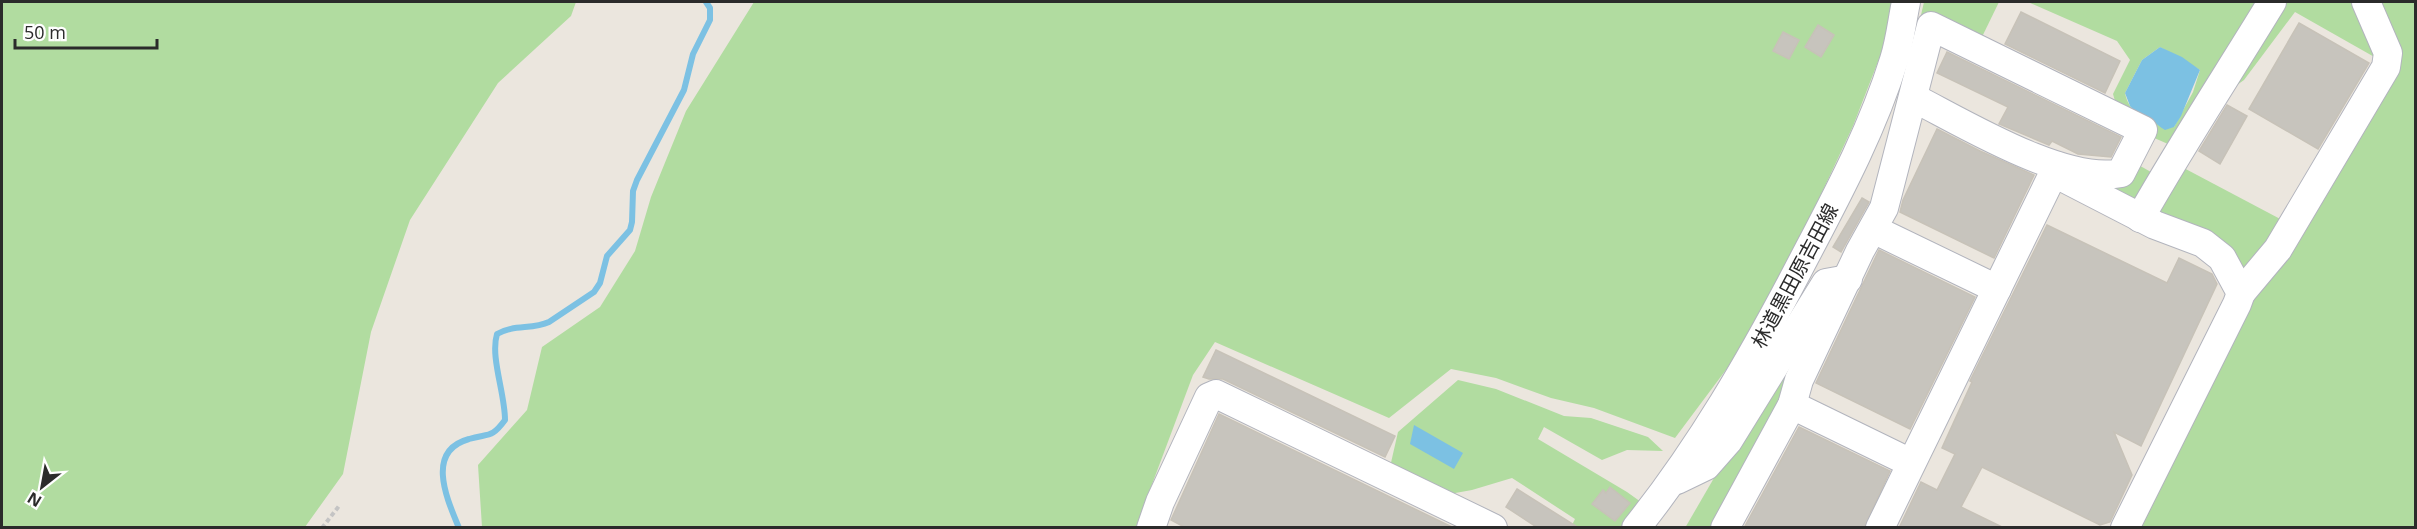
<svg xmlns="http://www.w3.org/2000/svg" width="2417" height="529" font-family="'Open Sans','Noto Sans JP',sans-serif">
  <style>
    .green { fill: #b1dca0; fill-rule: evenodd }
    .water { fill: #7cc1e3 }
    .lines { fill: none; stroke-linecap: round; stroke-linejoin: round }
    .stream { stroke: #7cc1e3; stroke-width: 6 }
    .building { fill: #c7c4bd; stroke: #c7c2b8; stroke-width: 1.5 }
    .minor-casing { stroke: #b2b4bd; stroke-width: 30 }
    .path { stroke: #c4c4c4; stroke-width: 4; stroke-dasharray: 4.5 3; stroke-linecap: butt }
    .minor { stroke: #fff; stroke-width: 28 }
    .labels { text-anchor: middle; stroke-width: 4.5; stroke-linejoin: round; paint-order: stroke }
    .street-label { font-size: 20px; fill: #2b2b2b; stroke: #fff }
  </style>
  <rect width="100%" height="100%" fill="#ebe6de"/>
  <g class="green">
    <polygon points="2,2 576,2 571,16 498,83 410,220 371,332 343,474 305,527 2,527"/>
    <polygon points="754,2 1893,2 1881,54 1853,126 1803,233 1737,355 1675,438 1594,408 1551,398 1496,378 1451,369 1389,418 1215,342 1193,375 1136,527 482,527 478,465 527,410 542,347 600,307 635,251 651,197 686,111"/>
    <polygon points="1924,2 1999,2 1980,41 1921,15"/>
    <path d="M2028 2H2415V527H2136L2258 289 2392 67 2295 12 2244 80 2230 90 2168 144 2152 137 2117 108 2113 94 2130 60 2117 41ZM2160 47 2200 70 2193 92 2174 127 2145 115H2138C2131 108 2127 103 2125 93L2142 60Z"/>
    <polygon points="2135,163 2158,176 2136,203 2090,177"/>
    <polygon points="2180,166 2284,221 2248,272 2161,216 2155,204"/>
    <polygon points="1831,297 1718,527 1685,528 1772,378"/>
    <path d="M1458 380 1496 389 1564 416 1591 418 1648 437 1663 451 1627 450 1602 460 1544 427 1538 439 1627 492 1641 502 1621 527H1571L1575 519 1512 478 1472 490 1444 495 1390 467 1398 432ZM1610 488 1629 503 1615 521 1593 504 1603 491 1606 493Z"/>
  </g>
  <g class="water">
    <path d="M2160 47 2182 57 2200 70 2181 116 2174 127 2165 130C2155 124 2150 115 2138 115L2130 106 2125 93 2142 60Z"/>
    <polygon points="1414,425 1463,453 1454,469 1410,444"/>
  </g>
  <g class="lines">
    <path class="stream" d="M459 528C447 499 425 451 469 439 489 433 491 439 505 420 505 393 490 357 497 334 514 324 532 330 549 322L594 292 600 283 607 256 630 230 632 222 633 191 637 180 684 90 693 54 710 20V8L706 2"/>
  </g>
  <g class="building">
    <polygon points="2021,12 2120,61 2105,93 2005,44"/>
    <polygon points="2299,23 2369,63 2318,149 2249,109"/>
    <polygon points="1818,25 1834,35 1821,57 1805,47"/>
    <polygon points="1783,32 1799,40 1789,59 1773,51"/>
    <polygon points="1947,52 2121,137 2111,157 2078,154 2052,141 2049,145 1999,124 2008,107 1937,73"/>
    <polygon points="2227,105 2247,116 2220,164 2199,151"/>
    <polygon points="1937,129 1980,151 2034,175 1994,258 1900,212 1903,200"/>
    <polygon points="1862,198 1869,202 1841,252 1833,247"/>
    <polygon points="2047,225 2167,283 2179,258 2212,274 2217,284 2141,446 2114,432 2132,475 2110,522 2100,525 1982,467 1961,507 2004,528 1899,528 1921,482 1937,490 1955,454 1942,448 1972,382 1970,381"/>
    <polygon points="1879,250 1975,297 1910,429 1816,383"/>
    <polygon points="1216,350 1395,436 1385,457 1223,379 1209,379 1203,377"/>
    <polygon points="1219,414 1454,528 1186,528 1171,520"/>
    <polygon points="1799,427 1890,471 1864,528 1744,528"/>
    <polygon points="1610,487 1630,503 1615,521 1592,504 1603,490 1606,493"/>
    <polygon points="1517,489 1579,528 1538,528 1506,507"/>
  </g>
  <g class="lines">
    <defs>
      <g id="minor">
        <polyline points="2060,176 2155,225 2203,243 2222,258 2241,293 2237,304 2125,528"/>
        <path d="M2140 218C2182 144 2228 74 2272 2"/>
        <polyline points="1873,229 1997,289"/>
        <polyline points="2241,293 2278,249 2386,67 2388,53 2366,2"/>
        <polyline points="1792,405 1911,463"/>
        <polyline points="1677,480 1706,466 1728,441 1826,283 1848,279"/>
        <polyline points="1151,528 1160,502 1209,397 1216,394 1493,528"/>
        <path d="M1636 528C1700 448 1751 360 1798 270 1834 201 1871 134 1894 60 1900 41 1902 21 1906 2"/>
        <path d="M1725 528 1792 405 1799 380 1860 251 1884 208 1931 26 2143 130 2121 173C2065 185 1965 124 1914 98"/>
        <polyline points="1880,528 2057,166"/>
      </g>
    </defs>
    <use href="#minor" class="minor-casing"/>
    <polyline class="path" points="322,528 339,506"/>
    <use href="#minor" class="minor"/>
  </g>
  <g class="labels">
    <g class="street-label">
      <text transform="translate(1795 276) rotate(-62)" y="7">林道黒田原吉田線</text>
    </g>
  </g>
  <rect width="2417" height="529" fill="none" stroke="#2b2b2b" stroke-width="6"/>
  <g transform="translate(42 487) rotate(211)" stroke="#ffffff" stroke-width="4.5" paint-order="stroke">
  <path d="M0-4.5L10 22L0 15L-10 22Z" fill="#2b2b2b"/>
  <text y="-9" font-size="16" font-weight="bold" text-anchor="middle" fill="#2b2b2b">N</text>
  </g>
  <path d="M15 39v9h142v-9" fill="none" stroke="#2b2b2b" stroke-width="3"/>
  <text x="24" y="39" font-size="18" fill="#2b2b2b" stroke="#ffffff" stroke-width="4.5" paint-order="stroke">50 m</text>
</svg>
